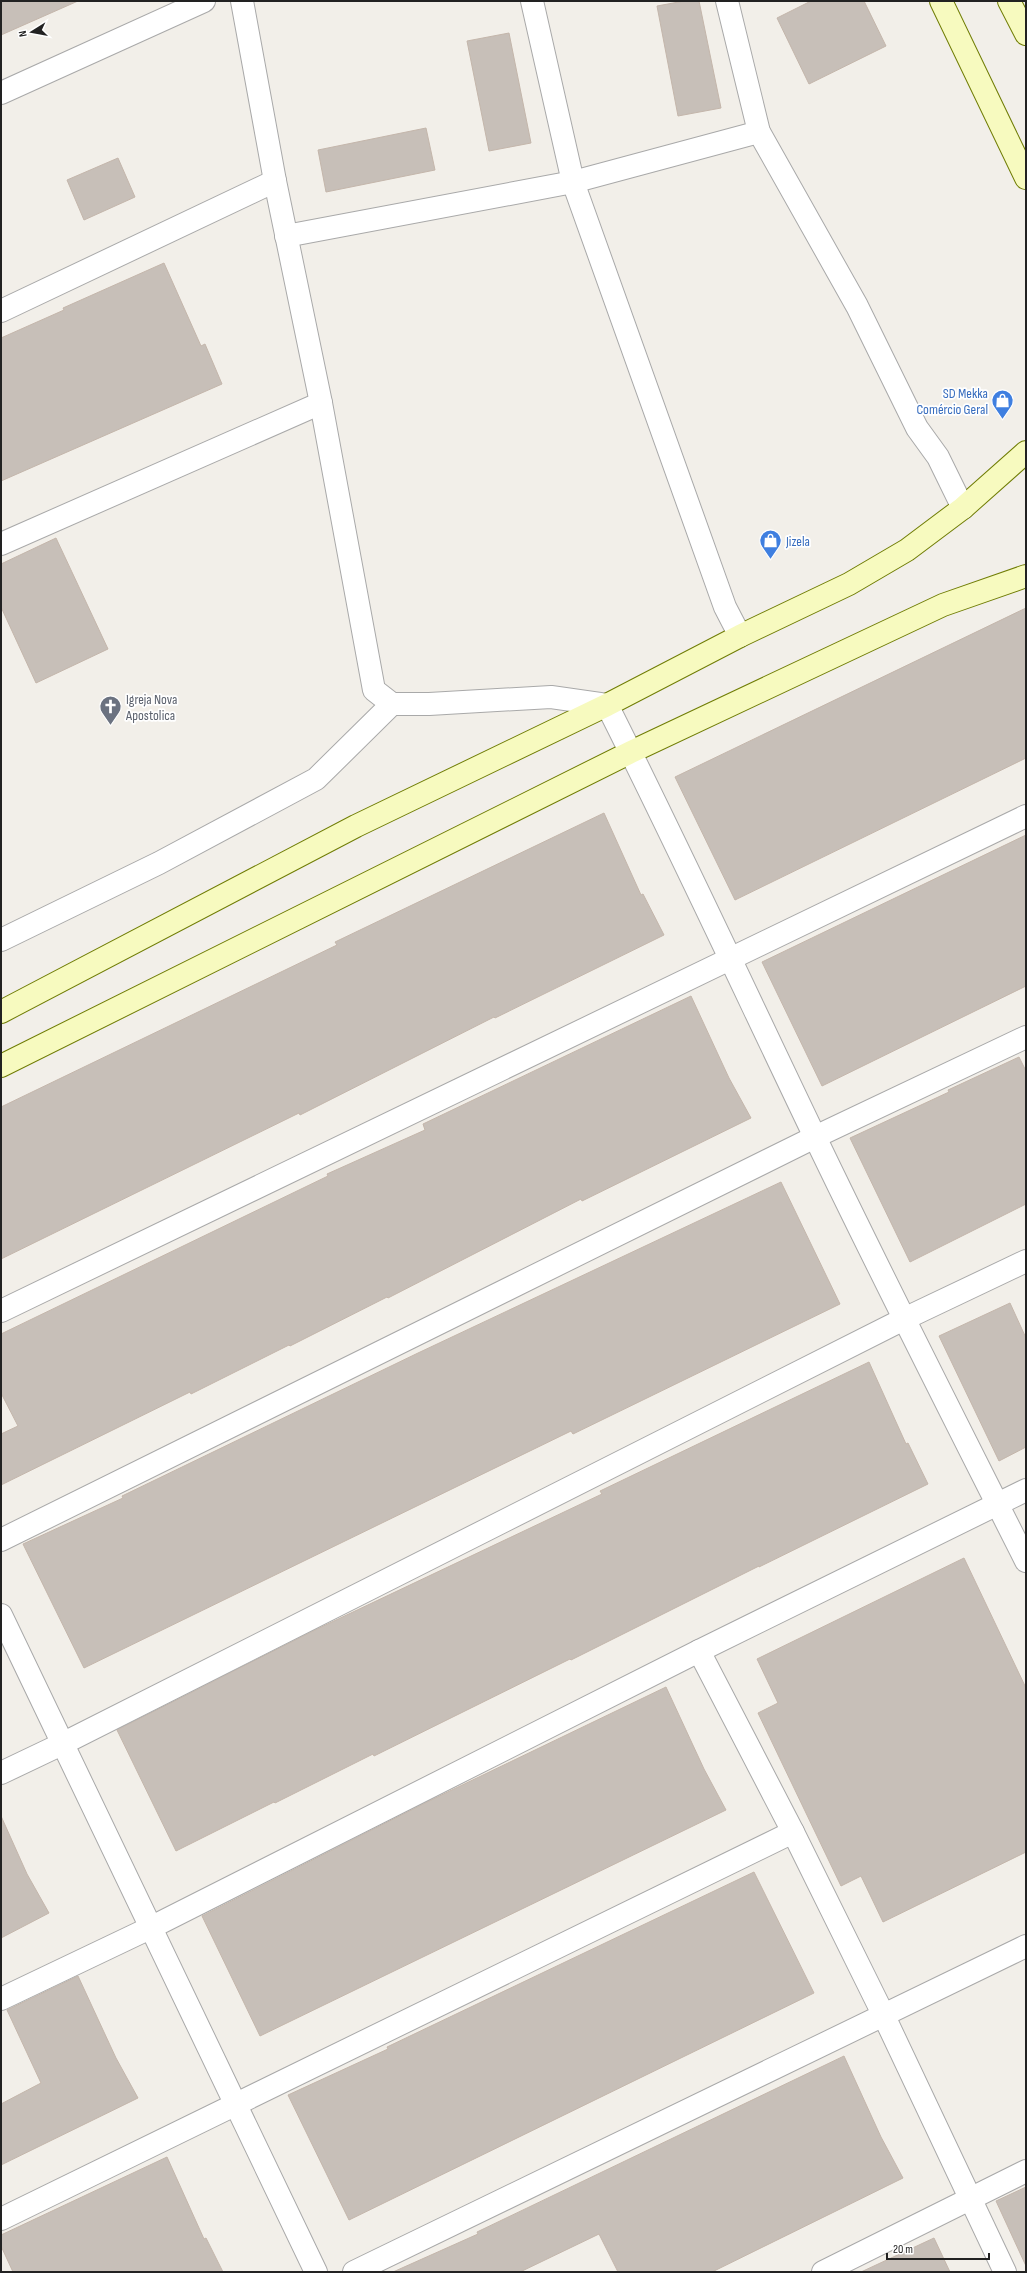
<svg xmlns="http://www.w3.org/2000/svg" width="1027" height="2273" font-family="'Sofia Sans Condensed',sans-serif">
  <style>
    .building { fill: #c7bfb8; stroke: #c4b6ab }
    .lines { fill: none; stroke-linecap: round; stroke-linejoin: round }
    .street-casing { stroke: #a9a9a9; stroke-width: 24 }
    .secondary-casing { stroke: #707d05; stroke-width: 24 }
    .street { stroke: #fff; stroke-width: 22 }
    .secondary { stroke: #f7fabf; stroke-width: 22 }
    .labels { text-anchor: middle; stroke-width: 3.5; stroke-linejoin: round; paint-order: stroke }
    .shop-label { font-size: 14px; fill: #366cbe; stroke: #fff; text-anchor: end }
    .worship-label { font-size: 14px; fill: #5b616d; stroke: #fff; text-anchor: start }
  </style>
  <rect width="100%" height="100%" fill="#f2efe9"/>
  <g class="building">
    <polygon points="1,1 78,1 1,35"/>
    <polygon points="684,1 699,1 721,108 678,116 657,6"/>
    <polygon points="811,1 864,1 886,46 809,84 777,18"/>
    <polygon points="509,33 531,143 489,151 467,41"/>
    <polygon points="426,128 435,170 326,192 318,150"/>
    <polygon points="118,158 135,197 84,220 67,180"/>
    <polygon points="164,263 201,346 205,344 222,384 1,481 1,338 64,310 63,308"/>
    <polygon points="56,538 108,649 36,683 1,607 1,564"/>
    <polygon points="1026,608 1026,758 735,900 675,777"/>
    <polygon points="604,813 641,895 643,894 664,935 495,1018 494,1017 300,1115 299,1113 1,1259 1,1107 337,945 335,942"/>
    <polygon points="1026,835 1026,986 822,1086 762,962"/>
    <polygon points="691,996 729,1078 751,1118 582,1201 581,1199 388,1298 387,1297 290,1346 289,1345 191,1394 190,1392 1,1485 1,1434 18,1426 1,1393 1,1334 328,1176 327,1174 425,1130 423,1124"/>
    <polygon points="1019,1057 1026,1071 1026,1204 910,1262 850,1138 949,1092 948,1090"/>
    <polygon points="781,1182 840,1304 573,1434 571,1431 84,1668 23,1544 123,1498 122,1496 418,1353"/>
    <polygon points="1010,1303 1026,1338 1026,1447 999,1461 939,1336"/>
    <polygon points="869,1362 906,1444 908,1443 928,1484 759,1567 759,1566 571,1660 570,1659 374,1756 373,1754 275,1803 274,1802 176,1851 117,1730 315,1630 602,1494 600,1491"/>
    <polygon points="964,1558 1026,1688 1026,1852 883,1922 861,1876 841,1886 758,1713 778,1703 757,1659"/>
    <polygon points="666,1687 704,1769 726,1810 260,2036 202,1916 429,1801"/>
    <polygon points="1,1816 27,1874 49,1913 1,1938"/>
    <polygon points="754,1872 814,1993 349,2220 288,2095 388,2049 387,2047"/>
    <polygon points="78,1976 116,2058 138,2098 1,2165 1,2104 41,2083 7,2010"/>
    <polygon points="844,2056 881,2137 903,2178 712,2272 618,2272 599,2234 520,2272 393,2272 478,2234 477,2232"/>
    <polygon points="167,2157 204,2239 206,2238 223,2272 13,2272 1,2246 1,2235"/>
    <polygon points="1026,2187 1026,2266 996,2201"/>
    <polygon points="934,2238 950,2272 861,2272"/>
  </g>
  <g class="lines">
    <defs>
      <g id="street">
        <path d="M242 1 275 181 321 403 374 690 392 704H429L551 697 607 705C679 848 746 993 815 1137 883 1279 955 1420 1026 1561"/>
        <polyline points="532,1 573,182 725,607 740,636"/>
        <polyline points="727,1 759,132 857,306 917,428 938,457 963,508"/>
        <polyline points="1,93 204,1"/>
        <polyline points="286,236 573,182 759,132"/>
        <polyline points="1,311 275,181"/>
        <polyline points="1,544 321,403"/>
        <polyline points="1,940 159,863 316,779 392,704"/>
        <polyline points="1,1311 1026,816"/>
        <polyline points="1,1540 815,1137 1026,1037"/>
        <polyline points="1,1615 316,2272"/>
        <polyline points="699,1651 793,1832 883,2014 1005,2272"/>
        <polyline points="1,1773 64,1743 904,1319 1026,1261"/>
        <polyline points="1,1999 152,1927 699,1651 1026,1490"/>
        <polyline points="1,2219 793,1832"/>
        <polyline points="354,2272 1026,1946"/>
        <polyline points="823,2272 1026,2171"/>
      </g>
      <g id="secondary">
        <polyline points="941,1 1026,178"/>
        <polyline points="1009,1 1026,34"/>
        <polyline points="1,1012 356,826 607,705 740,636 849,584 907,550 963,508 1026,452"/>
        <polyline points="1,1066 631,752 943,605 1026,576"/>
      </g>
    </defs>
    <use href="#street" class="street-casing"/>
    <use href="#secondary" class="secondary-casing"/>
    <use href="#street" class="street"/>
    <use href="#secondary" class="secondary"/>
  </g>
  <defs>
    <symbol id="shop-pin" viewBox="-11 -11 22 30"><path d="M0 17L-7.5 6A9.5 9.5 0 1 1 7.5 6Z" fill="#3f7fe0" stroke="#fff"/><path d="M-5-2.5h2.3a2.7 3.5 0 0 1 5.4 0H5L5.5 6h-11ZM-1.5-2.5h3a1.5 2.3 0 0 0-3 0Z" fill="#fff"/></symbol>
    <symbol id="church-pin" viewBox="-11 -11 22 30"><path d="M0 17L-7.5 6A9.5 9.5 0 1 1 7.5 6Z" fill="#6b7280" stroke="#fff"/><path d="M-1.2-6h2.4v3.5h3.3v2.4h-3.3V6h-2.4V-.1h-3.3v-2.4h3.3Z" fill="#fff"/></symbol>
  </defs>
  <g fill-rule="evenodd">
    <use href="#shop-pin" x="990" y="388" width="25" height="34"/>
    <use href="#shop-pin" x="758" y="528" width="25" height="34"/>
    <use href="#church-pin" x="98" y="694" width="25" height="34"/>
  </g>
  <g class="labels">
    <g class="shop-label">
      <text x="988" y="398">SD Mekka<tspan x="988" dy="16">Comércio Geral</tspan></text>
      <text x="786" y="546" text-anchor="start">Jizela</text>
    </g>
    <g class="worship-label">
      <text x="126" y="704">Igreja Nova<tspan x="126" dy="16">Apostolica</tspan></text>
    </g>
  </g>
  <rect width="1027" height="2273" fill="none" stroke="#222222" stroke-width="4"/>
  <g transform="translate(32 32) rotate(259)" stroke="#ffffff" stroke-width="3" paint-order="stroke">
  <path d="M0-3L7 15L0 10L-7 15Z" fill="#222222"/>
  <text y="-6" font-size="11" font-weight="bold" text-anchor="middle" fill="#222222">N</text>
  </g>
  <path d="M887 2253v6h102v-6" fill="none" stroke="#222222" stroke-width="2"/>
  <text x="893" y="2253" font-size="12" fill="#222222" stroke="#ffffff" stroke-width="3" paint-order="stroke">20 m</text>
</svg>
